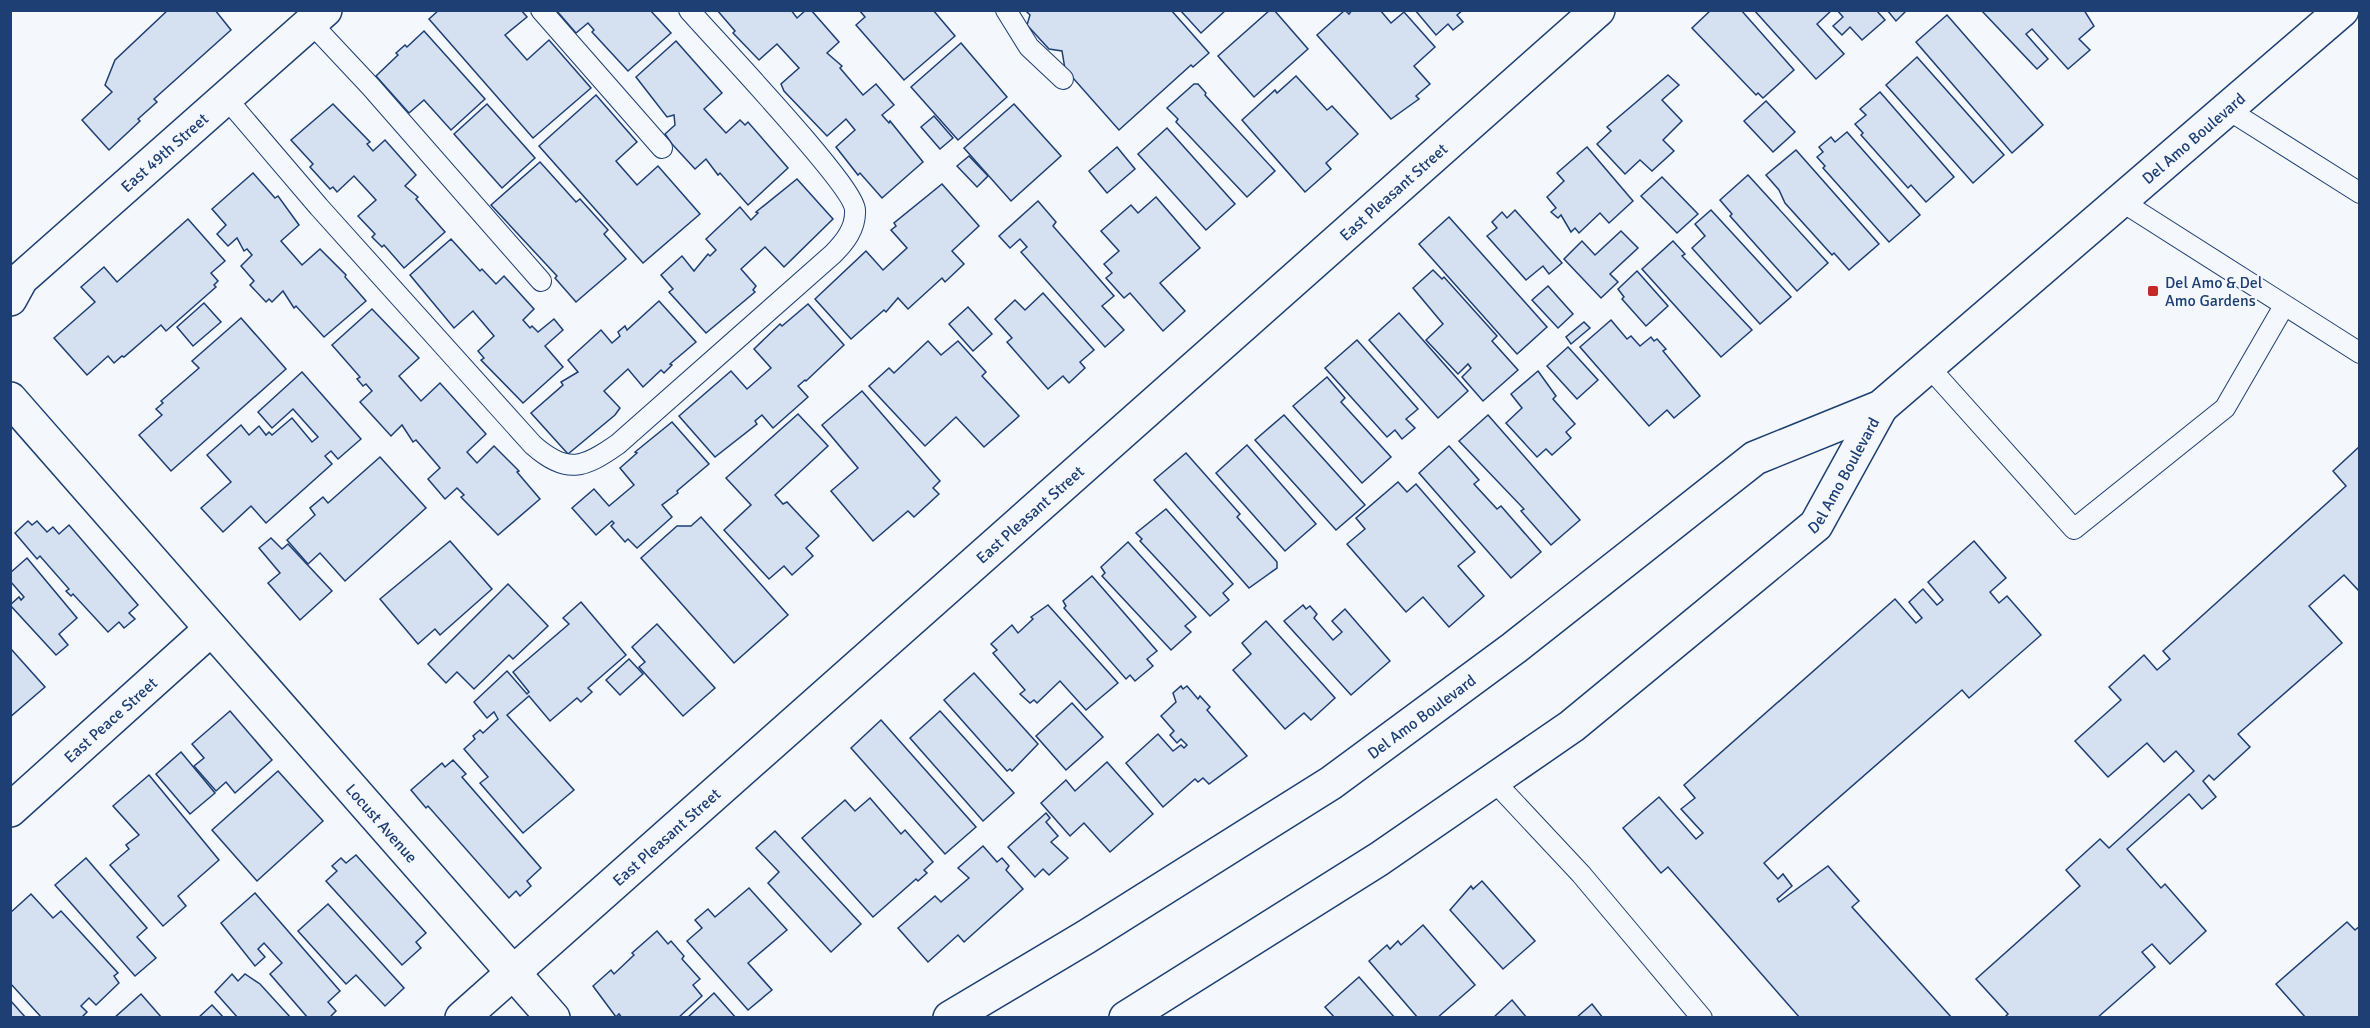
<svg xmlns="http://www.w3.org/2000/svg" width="2370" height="1028" font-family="Signika,sans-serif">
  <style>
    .building { fill: #d5e0f0; stroke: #1d3f73; stroke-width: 1.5 }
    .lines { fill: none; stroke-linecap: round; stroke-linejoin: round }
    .lane-casing { stroke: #1d3f73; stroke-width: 22 }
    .street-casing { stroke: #1d3f73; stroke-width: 36 }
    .primary-casing { stroke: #1d3f73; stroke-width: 36 }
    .lane { stroke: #f4f7fb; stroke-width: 20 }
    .street { stroke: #f4f7fb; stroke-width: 33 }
    .primary { stroke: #f4f7fb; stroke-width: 33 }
    .poi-dot { fill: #c62828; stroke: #f4f7fb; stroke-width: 2 }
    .labels { text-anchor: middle; stroke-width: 4.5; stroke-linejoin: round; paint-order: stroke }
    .street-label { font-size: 16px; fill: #1d3f73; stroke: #f4f7fb }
    .poi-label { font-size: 16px; fill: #1d3f73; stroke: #f4f7fb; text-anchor: start }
  </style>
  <rect width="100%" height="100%" fill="#f4f7fb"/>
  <g class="building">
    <polygon points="168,10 215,10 231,30 154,99 157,102 138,119 140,121 109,150 82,120 112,92 105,85 115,60"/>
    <polygon points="439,10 521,10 527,17 505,35 527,60 549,40 591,88 533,138 429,19"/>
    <polygon points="556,10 650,10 671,33 628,71 592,32 594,30 588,23 576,33"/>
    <polygon points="717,10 791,10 797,18 806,10 811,10 839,42 827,53 842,66 840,68 863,95 876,84 894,105 882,115 889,123 890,121 923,162 882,198 860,173 858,175 836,147 855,130 846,119 827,136 784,91 781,84 799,68 777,44 759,60 733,33 735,31"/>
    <polygon points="859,10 933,10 955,36 904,80 856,25 865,17"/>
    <polygon points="1025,10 1171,10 1209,53 1193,67 1191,65 1119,130 1065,69 1062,51 1049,49 1027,25 1030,15"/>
    <polygon points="1180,10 1226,10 1201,33"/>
    <polygon points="1270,10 1274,10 1308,49 1254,97 1218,56"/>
    <polygon points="1345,10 1349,14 1352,10 1380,10 1391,23 1404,12 1435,47 1414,66 1430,84 1416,96 1419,99 1391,119 1317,35"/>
    <polygon points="1415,10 1463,10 1457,15 1463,22 1453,30 1448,24 1436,35"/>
    <polygon points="1711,10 1741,10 1794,70 1763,98 1758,93 1756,95 1692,28"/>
    <polygon points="1754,10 1832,10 1817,24 1844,54 1816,79"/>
    <polygon points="1837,10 1876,10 1885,20 1862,40 1850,27 1842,35 1833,26 1843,17"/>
    <polygon points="1887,10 1907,10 1896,21"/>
    <polygon points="1981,10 2084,10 2094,26 2079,39 2090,50 2068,69 2032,29 2026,34 2048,59 2037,69"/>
    <polygon points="1947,15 2043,125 2012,153 1916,42"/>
    <polygon points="424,31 485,99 451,130 424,100 409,113 376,76 398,55 396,53 405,45 407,47"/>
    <polygon points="676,41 722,93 704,109 726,133 740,120 745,125 748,122 788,168 748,205 720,173 718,175 706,159 695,169 672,144 665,134 675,125 674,115 667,117 636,77"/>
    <polygon points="961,43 1007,97 958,140 911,87"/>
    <polygon points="1917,57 2004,155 1973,183 1886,85"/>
    <polygon points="1668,75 1679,85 1662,100 1682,121 1663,140 1674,151 1652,171 1640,160 1625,174 1597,144 1611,131 1607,127"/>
    <polygon points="1296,76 1327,110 1332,106 1358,134 1326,163 1331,169 1305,192 1242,120 1275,90 1277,93"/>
    <polygon points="1194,84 1198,84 1206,93 1205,95 1275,171 1247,197 1176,122 1178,119 1167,108"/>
    <polygon points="1880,92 1954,177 1926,202 1911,185 1908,188 1861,135 1863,133 1855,124 1866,115 1860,109"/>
    <polygon points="596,95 637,142 616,161 637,185 658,166 700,214 643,263 539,146"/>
    <polygon points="1766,101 1795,132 1773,152 1744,121"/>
    <polygon points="333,104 370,142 367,144 373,151 385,140 416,175 405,186 418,197 416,199 445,232 404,268 384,245 382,247 372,237 375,234 358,216 376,200 354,176 337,192 333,187 330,189 310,167 313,164 291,140"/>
    <polygon points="487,104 535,158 502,188 454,134"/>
    <polygon points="1014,104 1061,156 1011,201 964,148"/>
    <polygon points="934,116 953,138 940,149 921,127"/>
    <polygon points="1167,128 1235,204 1206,230 1138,154"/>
    <polygon points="1847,132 1920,215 1889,242 1823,168 1825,166 1817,157 1823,152 1819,147 1831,137 1835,142"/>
    <polygon points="1117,147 1135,169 1107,193 1089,171"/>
    <polygon points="1587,147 1633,201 1609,223 1600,213 1579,233 1575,228 1571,232 1561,215 1558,218 1551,212 1556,208 1547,197 1564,181 1557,173"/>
    <polygon points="1796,150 1879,244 1849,270 1834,253 1832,255 1785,203 1779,190 1766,175"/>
    <polygon points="969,156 988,176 977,187 957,166"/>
    <polygon points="540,162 576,202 580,199 608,230 604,234 626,259 576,302 555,278 557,276 491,205"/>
    <polygon points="253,173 275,198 278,196 299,225 281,241 302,265 320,249 346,275 345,277 366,301 324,337 296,306 294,308 283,291 272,302 269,299 266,302 250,285 254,281 241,266 252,255 247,249 244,251 237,238 228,246 217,234 226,225 212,209"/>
    <polygon points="1748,175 1828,263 1797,291 1730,216 1732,214 1720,200"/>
    <polygon points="1662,177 1698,214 1677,233 1641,196"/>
    <polygon points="797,179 833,219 784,267 765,247 741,269 756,286 753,290 755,292 706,333 669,292 673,289 661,275 682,256 694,271 708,254 710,256 716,250 706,239 740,207 751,220 758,213 756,212"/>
    <polygon points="942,184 979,226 952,251 964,264 945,282 942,278 908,309 898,298 886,312 884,310 851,339 815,299 866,251 883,270 907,248 891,230 896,226 894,223"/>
    <polygon points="1156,197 1200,248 1160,283 1185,311 1163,331 1130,293 1124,298 1106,278 1112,273 1104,264 1119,251 1101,231 1131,205 1138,213"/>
    <polygon points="1038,201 1056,222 1053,226 1114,296 1102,306 1124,330 1105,347 1021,252 1027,247 1020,239 1010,248 999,236"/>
    <polygon points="1515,210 1562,263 1549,274 1543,266 1526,280 1487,236 1497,228 1492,222 1502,212 1507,218"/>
    <polygon points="1711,210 1791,297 1760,324 1692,248 1705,236 1695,224"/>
    <polygon points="1449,217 1547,327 1517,354 1419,244"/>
    <polygon points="188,219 225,261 211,273 218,281 214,285 216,287 166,331 161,325 124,357 122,356 114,363 108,356 87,375 54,338 95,302 81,287 104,267 117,282"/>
    <polygon points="1621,231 1638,248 1610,274 1618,282 1601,298 1564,259 1582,241 1595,255"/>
    <polygon points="451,239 480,271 482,269 496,284 504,276 534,309 523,320 530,328 532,326 538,332 554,319 563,330 545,346 563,367 523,403 481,360 484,358 478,351 494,336 473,311 454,328 410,275"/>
    <polygon points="1673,241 1685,254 1682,256 1752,330 1721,357 1642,269"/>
    <polygon points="1433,270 1442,279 1444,277 1497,336 1492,341 1518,370 1483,401 1462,377 1471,368 1468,364 1458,374 1426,340 1443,324 1413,288"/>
    <polygon points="1637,271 1668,306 1646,326 1622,299 1624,297 1618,289"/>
    <polygon points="1548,286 1573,314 1558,328 1532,300"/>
    <polygon points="1043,293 1094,350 1080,362 1085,368 1069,383 1063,376 1048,389 1007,342 1012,338 995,319 1015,300 1025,310"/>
    <polygon points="659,301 696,342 670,364 672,365 664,373 661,370 643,387 628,369 604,391 620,408 615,415 568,454 531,413 563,385 561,382 578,372 568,360 601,330 612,343 620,336 618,332 625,326 627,330"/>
    <polygon points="204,303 221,322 193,346 177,327"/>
    <polygon points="808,304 844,345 806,381 805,380 798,386 808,397 773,428 762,415 755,421 757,424 715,457 679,416 731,371 747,389 771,368 754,349 780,324 782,326"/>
    <polygon points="968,307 992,334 973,351 949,324"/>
    <polygon points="372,309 419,358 399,376 421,401 440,383 486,434 467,452 477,463 494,446 519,471 517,472 540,499 498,535 461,497 464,495 457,488 445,499 428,479 440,468 416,440 413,442 402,425 391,436 360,402 372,391 366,384 363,386 357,379 360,377 332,345"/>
    <polygon points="1399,313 1468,391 1438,418 1369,340"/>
    <polygon points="241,318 286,369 171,471 139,435 162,415 156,409 163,403 161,401 199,368 192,361"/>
    <polygon points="1611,320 1627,339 1631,336 1640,346 1651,337 1654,341 1657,339 1666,349 1663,351 1700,396 1674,418 1667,410 1649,426 1580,347"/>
    <polygon points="1584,322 1590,328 1571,344 1566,337"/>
    <polygon points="1357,340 1418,409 1406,419 1415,428 1402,439 1395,430 1387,437 1325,368"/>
    <polygon points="928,341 941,355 958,341 986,372 982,376 1019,416 984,447 956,417 925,446 869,386 889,368 894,373"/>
    <polygon points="1568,347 1598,380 1577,399 1547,366"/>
    <polygon points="1538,371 1556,396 1553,399 1575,424 1566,432 1571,438 1552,455 1546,449 1537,457 1506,423 1522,408 1511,394"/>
    <polygon points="302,372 361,439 338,459 331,451 325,456 332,464 266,523 251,506 223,532 201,508 231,482 207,455 241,425 249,435 259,426 266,435 269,432 272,435 292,418 312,442 318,437 293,409 272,428 258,412"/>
    <polygon points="1327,377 1345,398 1341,402 1391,457 1362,483 1293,406"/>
    <polygon points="862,391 940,481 933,488 939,494 914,517 908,511 873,541 831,491 858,468 822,425"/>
    <polygon points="798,414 828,446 775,495 783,504 787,502 819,536 806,548 813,556 792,575 784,566 769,579 724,530 751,505 726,478"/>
    <polygon points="1284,415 1365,505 1336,530 1255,440"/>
    <polygon points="1488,415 1580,520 1551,545 1521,511 1524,509 1459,441"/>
    <polygon points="672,422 709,464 677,491 678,493 662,505 672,517 637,548 628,539 625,542 611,526 614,523 612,521 596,535 572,508 594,489 609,506 634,485 620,468 637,453 635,452"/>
    <polygon points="1247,445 1316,524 1285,551 1216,473"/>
    <polygon points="1449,446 1479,480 1474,484 1497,509 1501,506 1541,552 1511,578 1419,473"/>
    <polygon points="2360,446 2360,592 2344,575 2309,606 2342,643 2238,734 2250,747 2214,780 2209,775 2203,781 2216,797 2202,809 2189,794 2127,849 2161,888 2165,884 2206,931 2170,964 2152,944 2142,952 2155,967 2097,1018 2004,1018 2008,1014 1976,979 2080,886 2066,870 2100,839 2109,848 2194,771 2176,751 2164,762 2147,743 2108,777 2075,741 2121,700 2109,687 2144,655 2157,670 2170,659 2163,651 2346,486 2333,471"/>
    <polygon points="1186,453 1240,514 1237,517 1277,562 1277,568 1249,588 1154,480"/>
    <polygon points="380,457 426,508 345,581 320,553 308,564 287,540 315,515 310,508 323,497 328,503"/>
    <polygon points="1398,482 1407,492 1416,484 1475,552 1458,566 1484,596 1449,627 1423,597 1406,612 1347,544 1365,529 1356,518"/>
    <polygon points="1166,509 1233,584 1223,593 1229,600 1210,616 1140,541 1142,539 1136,533"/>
    <polygon points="701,517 788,615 734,663 641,558 677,526 691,526"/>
    <polygon points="28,521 32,525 37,521 47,532 53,527 59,534 69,525 138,605 129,613 135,619 124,628 119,622 108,632 73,594 71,596 66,591 69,589 40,556 37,559 15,533"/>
    <polygon points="271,538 282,549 288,544 332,591 300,620 268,583 280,573 259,548"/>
    <polygon points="450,541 492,589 440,635 435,629 418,644 380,599"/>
    <polygon points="1974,541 2006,578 1990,592 1999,603 2007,596 2041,635 1969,698 1962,690 1764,863 1778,879 1783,874 1792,886 1777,899 1779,902 1828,866 1859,901 1852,907 1952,1018 1800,1018 1668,867 1661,873 1623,828 1659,797 1696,839 1703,833 1681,809 1695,798 1684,785 1895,599 1916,623 1922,618 1909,602 1923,589 1937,605 1943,600 1928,582"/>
    <polygon points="1128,542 1196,617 1185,626 1191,632 1171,650 1102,576 1105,573 1101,567"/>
    <polygon points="27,558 77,618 59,634 68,645 56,655 10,605 19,597 21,600 24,597 10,581 10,573"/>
    <polygon points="1092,576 1157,651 1147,659 1153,666 1135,681 1130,675 1126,679 1064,608 1066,606 1063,601"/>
    <polygon points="508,584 548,626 513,659 509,655 474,689 457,672 446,683 428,664"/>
    <polygon points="581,602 626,655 588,688 592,692 581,702 577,698 550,721 529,696 507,715 574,790 523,833 480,783 488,777 464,749 475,739 473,736 480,730 483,733 498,719 494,712 487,718 474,702 507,671 527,694 529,692 513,672 569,624 563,618"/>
    <polygon points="1048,605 1118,683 1086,710 1060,681 1037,703 1034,700 1030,703 1020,694 1025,690 993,653 997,650 991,644 1012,625 1018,633 1033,619 1031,617"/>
    <polygon points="1303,605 1306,609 1310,606 1317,614 1314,618 1333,640 1342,632 1332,621 1345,609 1390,661 1351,695 1284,621"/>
    <polygon points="1266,621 1335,698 1311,720 1304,713 1285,729 1233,670 1251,654 1242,643"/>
    <polygon points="657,624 715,688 683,716 639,667 645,662 632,647"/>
    <polygon points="11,649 45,687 10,717 10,649"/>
    <polygon points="629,659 643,674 620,695 606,680"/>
    <polygon points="974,673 1038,744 1012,771 1010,769 1007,771 944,700"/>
    <polygon points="1181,686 1183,689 1187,686 1198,699 1200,696 1210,707 1207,710 1247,756 1209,784 1203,778 1198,782 1195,779 1163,807 1126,763 1158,734 1173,751 1181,745 1184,748 1187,745 1181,739 1177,743 1170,735 1174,731 1161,716 1176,702 1173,693"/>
    <polygon points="1072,703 1103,737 1066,770 1036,736"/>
    <polygon points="230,711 272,760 235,793 226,782 216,791 194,766 204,758 192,744"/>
    <polygon points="940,711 1014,793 983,821 910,738"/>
    <polygon points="881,720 976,827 945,854 851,748"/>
    <polygon points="181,752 215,793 190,814 156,774"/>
    <polygon points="453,760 466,774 462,777 541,868 527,881 531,886 520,896 516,891 509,898 428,806 426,808 411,790 442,763 445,767"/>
    <polygon points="1107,762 1153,814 1110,852 1084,823 1070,836 1041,803 1066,780 1075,791"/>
    <polygon points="278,771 323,821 257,881 212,830"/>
    <polygon points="149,775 219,860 178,896 186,906 163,926 110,865 129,849 126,845 139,835 113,806"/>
    <polygon points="870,798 901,834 905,830 933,862 924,870 927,873 918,881 916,879 873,917 802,838 845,800 855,811"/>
    <polygon points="1046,813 1050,818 1046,822 1058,836 1051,842 1068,858 1049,875 1043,869 1035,877 1008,847"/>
    <polygon points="775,831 861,924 831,952 768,883 779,872 756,848"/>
    <polygon points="983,846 997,862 1002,858 1009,866 1006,870 1023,889 964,942 958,935 928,962 898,928 935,896 941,902 969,878 958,868"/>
    <polygon points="356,855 426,933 416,942 421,948 402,965 326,881 337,871 332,866 341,858 346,863"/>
    <polygon points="86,858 147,928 137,937 156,958 135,976 55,885"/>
    <polygon points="1482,881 1535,941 1503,969 1450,910 1471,886 1473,889"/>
    <polygon points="749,888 787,930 748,963 772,990 748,1010 687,941 702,928 695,920 708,909 715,917"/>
    <polygon points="255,893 340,991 328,1002 336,1011 329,1018 308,1018 270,974 282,963 264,943 258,949 265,957 255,966 221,923"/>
    <polygon points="31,894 53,918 61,911 118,973 114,976 119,983 96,1005 89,998 81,1006 87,1012 81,1018 42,1018 10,983 10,913"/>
    <polygon points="328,904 404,988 385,1006 356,975 346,984 298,931"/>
    <polygon points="2347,922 2355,930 2360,926 2360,1018 2306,1018 2276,984"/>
    <polygon points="1423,925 1475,985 1437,1018 1418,1018 1369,961 1387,945 1390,949 1398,941 1401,945"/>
    <polygon points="657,931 668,944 671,941 684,956 682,959 700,979 693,985 702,996 678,1018 622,1018 619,1014 616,1017 593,986 611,970 614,974 634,955 632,953"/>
    <polygon points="232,974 238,981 245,974 260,984 291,1018 238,1018 215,992"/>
    <polygon points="1359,977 1395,1018 1335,1018 1325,1007"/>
    <polygon points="714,993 736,1018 687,1018"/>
    <polygon points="141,994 162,1018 114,1018"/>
    <polygon points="10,1000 26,1018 10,1018"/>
    <polygon points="1512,1000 1527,1018 1493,1018"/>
    <polygon points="1592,1004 1603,1018 1576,1018"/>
    <polygon points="212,1005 224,1018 198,1018"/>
  </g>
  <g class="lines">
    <defs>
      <g id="lane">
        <polyline points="541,10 662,148"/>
        <polyline points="1006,10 1029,47 1063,79"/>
        <polyline points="311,23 371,87 541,281"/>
        <path d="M226 98 319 207 533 445C567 475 584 468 618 444L833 254C845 242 856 228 855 210 854 185 714 39 689 10"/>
        <polyline points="2227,109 2360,193"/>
        <polyline points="2121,201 2360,353"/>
        <polyline points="1929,367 2074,529 2225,408 2284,306"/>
        <polyline points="1493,780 1581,874 1702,1018"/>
      </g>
      <g id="street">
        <path id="s1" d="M10 299 21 279 325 10"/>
        <path id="s2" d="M10 399 553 1018"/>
        <path id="s3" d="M10 810 211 629"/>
        <path id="s4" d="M462 1018 1598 10"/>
      </g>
      <g id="primary">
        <path id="s5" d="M950 1018 1086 937 1331 783 1514 648 1755 458 1881 407 2342 10"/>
        <path id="s6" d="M1126 1018 1379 859 1572 726 1816 525 1881 407"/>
      </g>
    </defs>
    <use href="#lane" class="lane-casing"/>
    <use href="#street" class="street-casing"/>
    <use href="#primary" class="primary-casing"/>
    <use href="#lane" class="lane"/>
    <use href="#street" class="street"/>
    <use href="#primary" class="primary"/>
  </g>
  <rect class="poi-dot" x="2147" y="285" width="12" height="12" rx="3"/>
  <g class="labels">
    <g class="street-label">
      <text dy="6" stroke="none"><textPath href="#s5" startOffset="1530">Del Amo Boulevard</textPath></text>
      <text dy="6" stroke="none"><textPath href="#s1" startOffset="214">East 49th Street</textPath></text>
      <text dy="6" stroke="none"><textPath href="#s4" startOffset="1245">East Pleasant Street</textPath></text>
      <text dy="6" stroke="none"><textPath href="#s6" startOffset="906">Del Amo Boulevard</textPath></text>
      <text dy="6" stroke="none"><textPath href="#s4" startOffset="759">East Pleasant Street</textPath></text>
      <text dy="6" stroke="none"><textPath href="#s5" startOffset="560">Del Amo Boulevard</textPath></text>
      <text dy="6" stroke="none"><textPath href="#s3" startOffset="135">East Peace Street</textPath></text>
      <text dy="6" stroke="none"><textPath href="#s2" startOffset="564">Locust Avenue</textPath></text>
      <text dy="6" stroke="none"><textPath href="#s4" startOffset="273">East Pleasant Street</textPath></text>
    </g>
    <g class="poi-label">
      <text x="2165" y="288">Del Amo &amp; Del<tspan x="2165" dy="18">Amo Gardens</tspan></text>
    </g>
  </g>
  <rect width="2370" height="1028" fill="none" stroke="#1d3f73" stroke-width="24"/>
</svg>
